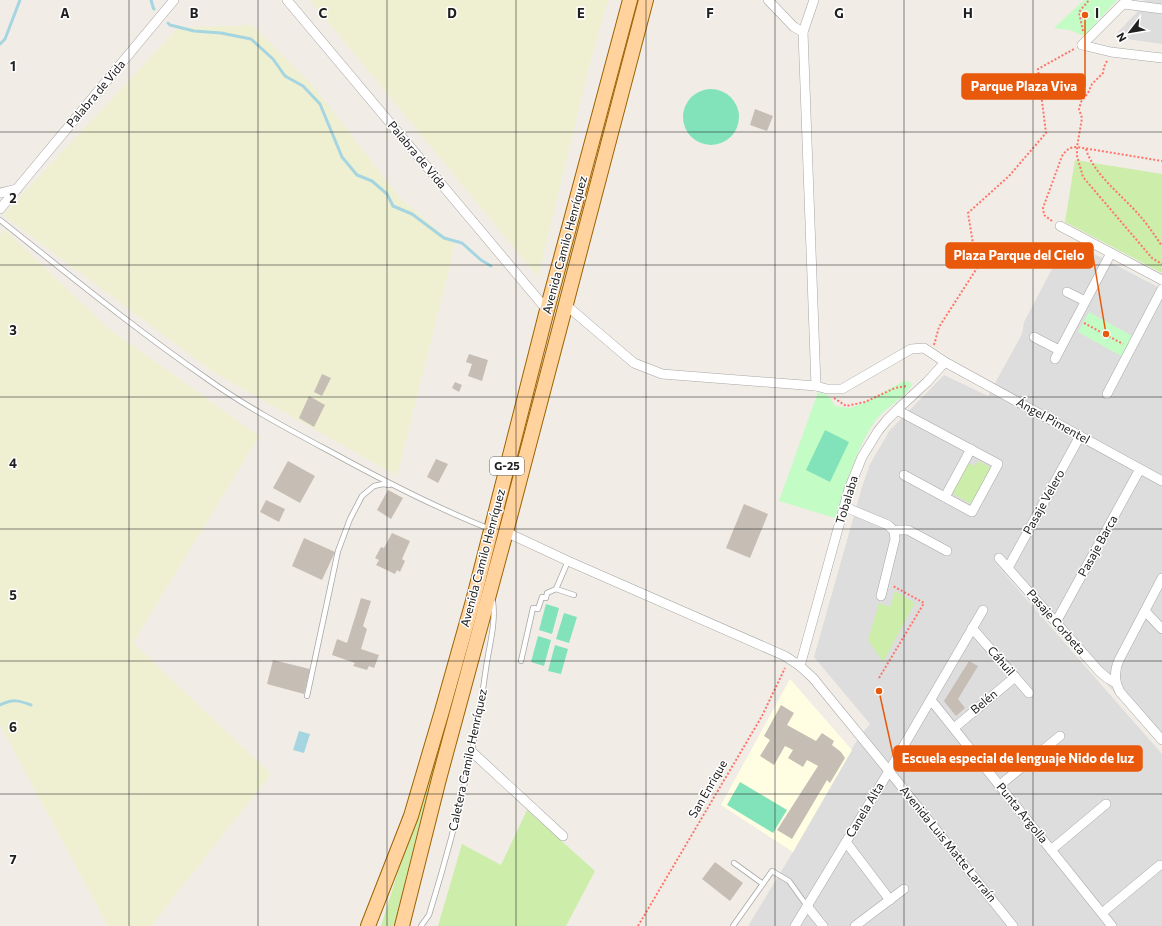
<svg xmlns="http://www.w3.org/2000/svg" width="1162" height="926" font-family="Commissioner,sans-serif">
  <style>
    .residential { fill: #dedddd }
    .education { fill: #fffee2 }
    .farmland { fill: #eff0d1 }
    .grass { fill: #cdedab }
    .park { fill: #c3fcc5 }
    .pitch { fill: #82e3ba }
    .water { fill: #a5d5e0 }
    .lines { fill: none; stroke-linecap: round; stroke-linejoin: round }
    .stream { stroke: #a5d5e0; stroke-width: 3 }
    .building { fill: #c6bdb5 }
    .service-casing { stroke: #a7a7a7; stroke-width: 6 }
    .minor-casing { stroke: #a7a7a7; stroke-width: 10 }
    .primary-casing { stroke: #9d6300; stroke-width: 16 }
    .path { stroke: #ff746a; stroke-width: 2; stroke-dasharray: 2 2; stroke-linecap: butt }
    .service { stroke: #fff; stroke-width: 4.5 }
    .minor { stroke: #fff; stroke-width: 9 }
    .primary { stroke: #ffd29e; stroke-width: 14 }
    .grid { fill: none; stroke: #202020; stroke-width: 1; stroke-opacity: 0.55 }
    .labels { text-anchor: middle; stroke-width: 3; stroke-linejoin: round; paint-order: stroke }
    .shield { fill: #fff; stroke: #636363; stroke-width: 1 }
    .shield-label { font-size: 11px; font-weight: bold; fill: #202020 }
    .street-label { font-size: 12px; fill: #202020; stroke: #fff }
    .grid-label { font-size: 13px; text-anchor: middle; font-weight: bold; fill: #202020; stroke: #fff; stroke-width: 3; stroke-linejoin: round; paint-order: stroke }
    .leader { fill: none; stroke: #e8590c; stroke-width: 1.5 }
    .callout-dot { fill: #e8590c; stroke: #fff; stroke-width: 1.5 }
    .callout { fill: #e8590c; stroke: #e8590c; stroke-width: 1.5 }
    .callout-label { font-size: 13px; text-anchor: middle; font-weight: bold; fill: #fff }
  </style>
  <rect width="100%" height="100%" fill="#f1ede6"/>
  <g class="residential">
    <polygon points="1145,0 1162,0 1162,44 1120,38 1118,32 1136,13"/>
    <polygon points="1073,243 1162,289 1162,744 994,562 1162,754 1162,926 748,926 793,852 830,783 860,736 870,724 814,657 862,487 870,464 890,430 944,375 988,396 1022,334 1024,322 1053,267"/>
  </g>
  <polygon class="education" points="790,679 852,750 793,852 721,805"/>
  <g class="farmland">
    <polygon points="310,0 608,0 589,67 538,277"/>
    <polygon points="252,25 314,87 400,198 455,245 397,476 213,372 3,215 178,28"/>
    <polygon points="4,229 108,328 259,436 133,643 271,774 151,926 108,926 0,725 0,235"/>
  </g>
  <g class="grass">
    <polygon points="1075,160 1162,174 1162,273 1065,222"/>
    <polygon points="978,461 992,468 971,504 950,492 968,462 975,466"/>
    <polygon points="895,591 915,603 883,662 868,640 879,603 890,607"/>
    <polygon points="466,654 452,718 420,821 394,926 381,926"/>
    <polygon points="527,810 595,871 566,926 438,926 462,844 501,865"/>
  </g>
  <g class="park">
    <polygon points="1084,0 1117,0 1084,36 1070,30 1054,28"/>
    <polygon points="1089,312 1134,337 1123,357 1078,332"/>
    <path d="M909 381 912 385C903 400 885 407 875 421 855 450 846 486 835 518L779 501 818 392 829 396 835 406 850 408 864 403 902 382Z"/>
  </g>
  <g class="pitch">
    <circle cx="711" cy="117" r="28"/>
    <polygon points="825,430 849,442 830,482 806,470"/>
    <polygon points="546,604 559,608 552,634 539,630"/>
    <polygon points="564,613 577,617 569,643 556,639"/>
    <polygon points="538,636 551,640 544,666 531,662"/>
    <polygon points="555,645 568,649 561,674 548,671"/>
    <polygon points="740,782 787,810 773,833 727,805"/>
  </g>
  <polygon class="water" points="299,731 310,734 304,753 293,750"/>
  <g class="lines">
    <g class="stream">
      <polyline points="151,0 153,7 154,9"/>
      <polyline points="168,23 170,25 194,31 221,33 251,39 273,59 285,76 303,86 320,104 342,157 357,175 372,181 387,194 393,206 412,214 444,238 462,243 481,260 491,266"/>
      <polyline points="0,44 5,39 20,0"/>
      <path d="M0 705C13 699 18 700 31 705"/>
    </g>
  </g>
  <g class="building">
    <polygon points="755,109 773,116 767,131 750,125"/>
    <polygon points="469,354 488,360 482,381 468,376 472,364 466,362"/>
    <polygon points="322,374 331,378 322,396 314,392"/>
    <polygon points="455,382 462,385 459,392 452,388"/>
    <polygon points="309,396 325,405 314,427 299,418"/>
    <polygon points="436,459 448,464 438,483 427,477"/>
    <polygon points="288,461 315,476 300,503 273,488"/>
    <polygon points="388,490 403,498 391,519 377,510"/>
    <polygon points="266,500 285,509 279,522 260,512"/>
    <polygon points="744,504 768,514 750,558 726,548"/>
    <polygon points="392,533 410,541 402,559 405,561 400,572 397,570 395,574 376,565 379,560 375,558 381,547 384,548"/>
    <polygon points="304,538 335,552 322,580 292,566"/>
    <polygon points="361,598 371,601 363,626 367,629 361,649 379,655 374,668 369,666 367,670 353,666 355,663 332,655 337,639 347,643"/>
    <polygon points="273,660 310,669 304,694 267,684"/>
    <polygon points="969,661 978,666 958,699 965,708 956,716 944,701"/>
    <polygon points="781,705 794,713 787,725 816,741 822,733 834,741 832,745 841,752 845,758 830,783 827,780 792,839 777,830 818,766 807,760 803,767 788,758 793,750 785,746 774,765 760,756 770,740 764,736"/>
    <polygon points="715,862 743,883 730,901 702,879"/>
  </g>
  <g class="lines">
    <defs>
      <g id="service">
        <path d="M0 220C68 274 135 329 206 378 246 407 290 430 333 453 384 481 436 508 490 529"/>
        <polyline points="556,589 574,595"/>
        <polyline points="521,661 533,608 538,609 542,597 546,598 547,593 556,589 568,561"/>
        <polyline points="307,696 338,551 350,519 362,496 374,486 383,484 389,485"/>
        <polyline points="734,863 763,884"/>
        <path d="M421 926 429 915C454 834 475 752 486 668 489 647 496 623 493 602"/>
        <polyline points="733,926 772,871 789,881 807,906"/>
      </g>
      <g id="minor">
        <polyline points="287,0 547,310"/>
        <polyline points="768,0 794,27 803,32"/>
        <polyline points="814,0 803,32 816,386"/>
        <polyline points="1124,4 1162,9"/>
        <polyline points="1082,45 1111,52 1162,58"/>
        <polyline points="1082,45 1127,0"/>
        <polyline points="0,193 17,189"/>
        <polyline points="0,209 174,0"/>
        <polyline points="1060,226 1162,280"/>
        <polyline points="1067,292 1085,301"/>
        <polyline points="566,305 634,363 662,374 816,386 827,389 842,389 911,349 924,348 945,362 1162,481"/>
        <polyline points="1034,337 1059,350"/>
        <polyline points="1055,359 1111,253"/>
        <polyline points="1107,394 1162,289"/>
        <polyline points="897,410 998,464 972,512 904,475"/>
        <polyline points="945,497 971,449"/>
        <polyline points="845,507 888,525 894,531 895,539 881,596"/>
        <polyline points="894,531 899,530 908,530 947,551"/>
        <polyline points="506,532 568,561 785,656 800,666 813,678 889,771 1013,926"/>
        <polyline points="999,558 1099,671 1107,678 1116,683"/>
        <polyline points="1008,568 1080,436"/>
        <path d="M1162 578 1119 660C1114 671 1114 681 1120 692L1162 740"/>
        <polyline points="1145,611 1162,629"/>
        <polyline points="1056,622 1140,469"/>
        <polyline points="972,628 1029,693"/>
        <polyline points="800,666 849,489 862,457 878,431 887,420 899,408 927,382 945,362"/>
        <polyline points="931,700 1112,926"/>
        <polyline points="954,728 1015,677"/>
        <polyline points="471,751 563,836"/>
        <polyline points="1000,785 1060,736"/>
        <polyline points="846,842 890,900"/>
        <polyline points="1051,850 1106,804"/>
        <polyline points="807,906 823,926"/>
        <polyline points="1102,913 1160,865"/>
        <polyline points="795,926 889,771 983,610"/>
        <polyline points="855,926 904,889"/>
      </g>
      <g id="primary">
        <polyline points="368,926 411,816 442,711 473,601 547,310 630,0"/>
        <polyline points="402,926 439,779 506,532 646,0"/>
      </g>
    </defs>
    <use href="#service" class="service-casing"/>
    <use href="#minor" class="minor-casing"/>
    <use href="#primary" class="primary-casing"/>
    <g class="path">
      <polyline points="1083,31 1079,12 1089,0"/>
      <polyline points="1107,61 1104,67 1103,73 1092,84 1088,93 1081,102 1079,109 1082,118 1077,147 1077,156 1083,177 1152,258 1162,264"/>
      <path d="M1086 149C1093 174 1123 196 1140 216 1148 225 1155 236 1162 246"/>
      <path d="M1052 221 1044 215 1043 208 1062 156C1066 150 1070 147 1077 147L1162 161"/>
      <polyline points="1084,323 1123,344"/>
      <polyline points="934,345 939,327 977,268 968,213 1009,176 1046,133 1038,69 1074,49"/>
      <polyline points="834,398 846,406 865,402 895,388 907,386"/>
      <polyline points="879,678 924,603 893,586"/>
      <polyline points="638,926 762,716 785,668"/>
    </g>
    <use href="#service" class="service"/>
    <use href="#minor" class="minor"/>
    <use href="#primary" class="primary"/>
  </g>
  <path class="grid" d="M129 0V926M258 0V926M387 0V926M516 0V926M646 0V926M775 0V926M904 0V926M1033 0V926M0 132H1162M0 265H1162M0 397H1162M0 529H1162M0 661H1162M0 794H1162"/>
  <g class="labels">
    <rect class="shield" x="490" y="457" width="34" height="18" rx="3"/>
    <g class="shield-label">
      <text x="507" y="470">G-25</text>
    </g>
    <g class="street-label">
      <text transform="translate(96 94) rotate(-50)" y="4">Palabra de Vida</text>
      <text transform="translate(417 155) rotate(50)" y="4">Palabra de Vida</text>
      <text transform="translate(565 245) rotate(-75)" y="4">Avenida Camilo Henríquez</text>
      <text transform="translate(1053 421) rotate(29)" y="4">Ángel Pimentel</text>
      <text transform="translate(847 500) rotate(-73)" y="4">Tobalaba</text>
      <text transform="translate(1044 502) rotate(-61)" y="4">Pasaje Velero</text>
      <text transform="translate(1098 546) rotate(-61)" y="4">Pasaje Barca</text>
      <text transform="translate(483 558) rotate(-75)" y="4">Avenida Camilo Henríquez</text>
      <text transform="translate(1056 622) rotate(49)" y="4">Pasaje Corbeta</text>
      <text transform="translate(1001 661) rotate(49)" y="4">Cáhuil</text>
      <text transform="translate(984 702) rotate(-40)" y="4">Belén</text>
      <text transform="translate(468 760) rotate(-78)" y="4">Caletera Camilo Henríquez</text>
      <text transform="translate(708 789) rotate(-60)" y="4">San Enrique</text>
      <text transform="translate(865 810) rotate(-59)" y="4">Canela Alta</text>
      <text transform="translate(1022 813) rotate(51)" y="4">Punta Argolla</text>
      <text transform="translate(948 844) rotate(51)" y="4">Avenida Luis Matte Larraín</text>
    </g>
  </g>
  <g class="grid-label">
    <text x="65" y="18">A</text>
    <text x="194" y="18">B</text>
    <text x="323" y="18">C</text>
    <text x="452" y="18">D</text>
    <text x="581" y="18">E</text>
    <text x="710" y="18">F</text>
    <text x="839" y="18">G</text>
    <text x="968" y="18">H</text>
    <text x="1097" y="18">I</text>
    <text x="13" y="71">1</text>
    <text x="13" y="203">2</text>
    <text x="13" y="335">3</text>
    <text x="13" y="468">4</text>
    <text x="13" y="600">5</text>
    <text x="13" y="732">6</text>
    <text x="13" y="864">7</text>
  </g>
  <path class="leader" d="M1085 15L1085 87M1106 334L1093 256M879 691L894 759"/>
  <g class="callout-dot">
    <circle cx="1085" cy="15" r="4"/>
    <circle cx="1106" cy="334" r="4"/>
    <circle cx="879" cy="691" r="4"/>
  </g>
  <g class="callout">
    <rect x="962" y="74" width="123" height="25" rx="4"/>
    <rect x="946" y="243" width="147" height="25" rx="4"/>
    <rect x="894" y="746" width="248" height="25" rx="4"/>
  </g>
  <g class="callout-label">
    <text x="1024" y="91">Parque Plaza Viva</text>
    <text x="1019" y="260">Plaza Parque del Cielo</text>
    <text x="1018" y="763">Escuela especial de lenguaje Nido de luz</text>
  </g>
  <g transform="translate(1130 32) rotate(239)" stroke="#ffffff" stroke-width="3" paint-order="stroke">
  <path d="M0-3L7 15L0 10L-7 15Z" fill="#202020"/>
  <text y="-6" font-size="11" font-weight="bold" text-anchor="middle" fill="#202020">N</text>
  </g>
</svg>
